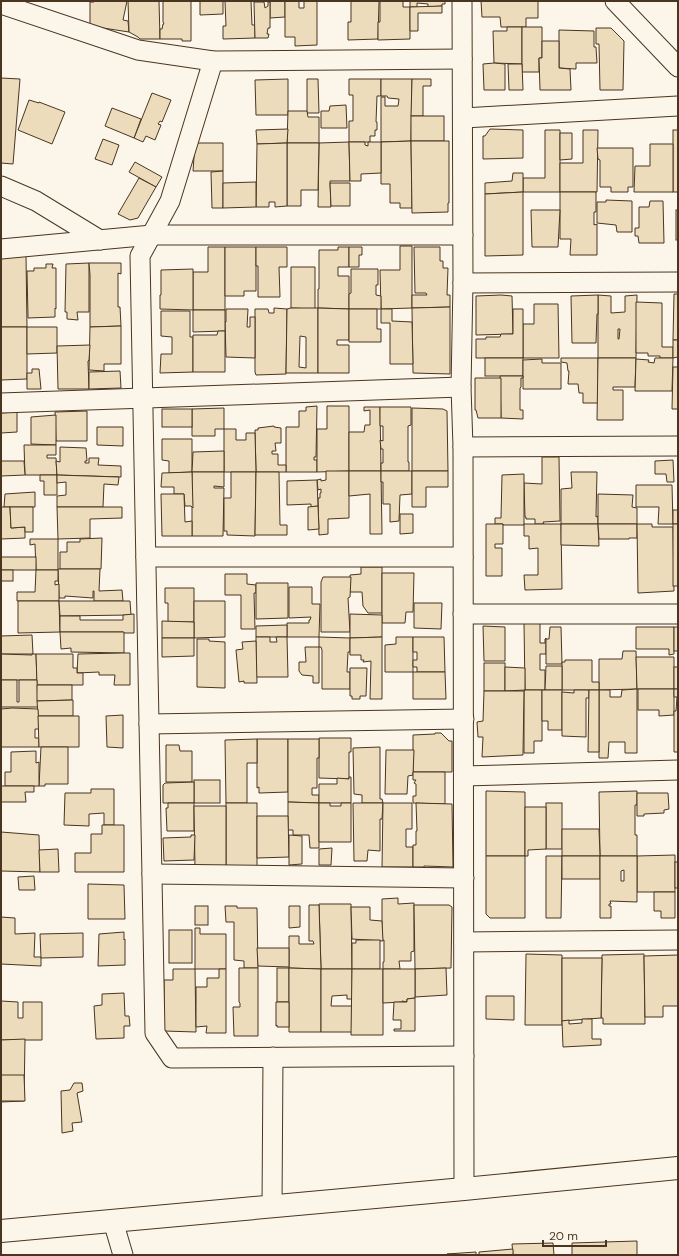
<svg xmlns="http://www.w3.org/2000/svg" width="679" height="1256" font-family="'DM Sans',sans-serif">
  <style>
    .building { fill: #ecdcbc; stroke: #4a3520; fill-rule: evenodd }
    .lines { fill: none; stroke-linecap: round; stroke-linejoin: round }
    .street-casing { stroke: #4a3520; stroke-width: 21 }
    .secondary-casing { stroke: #4a3520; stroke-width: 24 }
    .street { stroke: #fbf6e9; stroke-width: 19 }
    .secondary { stroke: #fbf6e9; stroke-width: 22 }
  </style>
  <rect width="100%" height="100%" fill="#fbf6e9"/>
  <g class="building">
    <polygon points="94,1 127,1 123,20 128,21 129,32 90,26 90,2 94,2"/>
    <polygon points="128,1 159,1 160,39 140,39 138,37 129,32"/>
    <polygon points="163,1 191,1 191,41 182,41 182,39 160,39 160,29 162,29 163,24 164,24 163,22"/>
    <polygon points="200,1 223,1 223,14 200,15"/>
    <polygon points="225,1 251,1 252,25 255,25 255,38 223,39 223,26 226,26"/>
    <polygon points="270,1 285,1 285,17 270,18"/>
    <polygon points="285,1 299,1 299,8 304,8 304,1 317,1 317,45 295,46 295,37 285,37"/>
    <polygon points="351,1 379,1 378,39 348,40 348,22 351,22"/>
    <polygon points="380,1 403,1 403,7 410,7 410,39 378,40 378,22 380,22"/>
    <polygon points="410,1 445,1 445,4 442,4 442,6 428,7 428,4 417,3 417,7 410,7"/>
    <polygon points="481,1 538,1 538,18 526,18 526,27 501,27 500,17 482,17"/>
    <polygon points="254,2 264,2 265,8 268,6 268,2 270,2 270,28 268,28 267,34 269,34 268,38 255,38"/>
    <polygon points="442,6 442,13 418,13 418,31 410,31 410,7"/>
    <polygon points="507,27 522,27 522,64 494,63 493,31 507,31"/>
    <polygon points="522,27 542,27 542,58 539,58 539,72 522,72"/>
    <polygon points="596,28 611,28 624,41 623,90 600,90 599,44 596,44"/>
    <polygon points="559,30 594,31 594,47 596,47 597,63 576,63 576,69 559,68"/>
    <polygon points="542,41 559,41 559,68 570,69 571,90 540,90 539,58 542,58"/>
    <polygon points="494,63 505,64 505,90 484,90 483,64"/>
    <polygon points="508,64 522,64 523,90 509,90"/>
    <polygon points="1,78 20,79 13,164 1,163"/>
    <polygon points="288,79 288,115 256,115 255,80"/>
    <polygon points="307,79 318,79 319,113 307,113"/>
    <polygon points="349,79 381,79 381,96 377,96 376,122 377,122 377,130 375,130 375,136 370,136 370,142 349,142 349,121 353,121 353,95 349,95"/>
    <polygon points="381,79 412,79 411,141 381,142 381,97 385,97 385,106 398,106 399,99 388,98 387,96 381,96"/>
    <polygon points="412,79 431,79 431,86 423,86 423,116 411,116"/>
    <polygon points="152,93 171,100 162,122 160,121 158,124 161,125 155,140 146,136 143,142 134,138"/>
    <polygon points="29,100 39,103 39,102 65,112 52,144 18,130"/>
    <polygon points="346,105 347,128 321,128 321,111 329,111 330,106"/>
    <polygon points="112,108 141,119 134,138 105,126"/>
    <polygon points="288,111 307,111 308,117 319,117 319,143 287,143"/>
    <rect x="411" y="116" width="33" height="25"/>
    <polygon points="288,129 287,143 257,144 256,130"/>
    <polygon points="490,129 523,130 523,158 483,159 483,136 485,136"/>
    <polygon points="545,130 560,130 560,192 523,192 523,178 545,178"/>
    <polygon points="583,130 598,130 597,192 560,192 560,163 583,163"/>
    <rect x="673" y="130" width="5" height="62"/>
    <polygon points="560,133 572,133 572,159 560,160"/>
    <polygon points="103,139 119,145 112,165 95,159"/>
    <polygon points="411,141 412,208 400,208 400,203 390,203 390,184 381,184 381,142"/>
    <polygon points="411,141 449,141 449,203 448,203 448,212 412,213"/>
    <polygon points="349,142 350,181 330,181 331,207 318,207 319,143"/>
    <polygon points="349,142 365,142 365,145 368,146 368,142 381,142 381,173 361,174 361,181 350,181"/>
    <polygon points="195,143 223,143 223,171 193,171"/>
    <polygon points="287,143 319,143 318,190 301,190 301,206 287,206"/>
    <polygon points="287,143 287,206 275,207 275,202 269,202 269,207 256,207 257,144"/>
    <polygon points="650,144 673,144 673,192 634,192 635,166 650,166"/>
    <polygon points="597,148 633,148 633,187 628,187 628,192 611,192 611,187 600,187 600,160 598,159"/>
    <polygon points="135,162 162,177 156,187 129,172"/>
    <polygon points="223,171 223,208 212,208 211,172"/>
    <polygon points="513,173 523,173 523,192 485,194 485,183 512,181"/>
    <polygon points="139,178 156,187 138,218 130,220 118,214"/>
    <polygon points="256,182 256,207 223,208 223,183"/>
    <polygon points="330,183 350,183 350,206 331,206"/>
    <polygon points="523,192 523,255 485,256 485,194"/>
    <polygon points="560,192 596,192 596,212 594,212 594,225 597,224 597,255 570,255 571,239 560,239"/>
    <polygon points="606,200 632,201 632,232 617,232 616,225 597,223 597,202 606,202"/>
    <polygon points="650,201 663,201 664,243 639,243 638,236 635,236 635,228 639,228 639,207 649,207"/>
    <polygon points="531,210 560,210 558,247 532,247"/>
    <rect x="676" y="210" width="2" height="30"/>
    <polygon points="400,246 412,246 412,308 381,309 380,270 400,270"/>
    <polygon points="208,247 225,247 225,310 193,310 193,272 208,272"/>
    <polygon points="225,247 256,247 256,291 244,291 244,296 225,296"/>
    <polygon points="256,247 287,247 287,267 279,267 280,297 258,297 258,266 256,266"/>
    <polygon points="338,247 349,247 349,267 338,267 338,276 349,276 349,309 318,308 318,289 319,289 319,250 338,250"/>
    <polygon points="349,247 362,247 362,255 359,255 359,267 349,267"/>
    <polygon points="414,247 440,247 440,261 443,261 443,268 448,268 447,295 450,295 450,307 412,308 412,295 427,295 426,293 415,293"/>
    <polygon points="26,255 27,327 1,327 1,256"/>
    <polygon points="89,263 89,312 77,312 78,320 67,319 67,312 65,312 66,264"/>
    <polygon points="89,263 121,263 121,274 118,273 118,307 120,307 121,326 90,327 90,275"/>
    <polygon points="46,264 53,264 52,268 56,268 56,309 55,308 55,317 28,318 27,271 34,271 34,268 46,268"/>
    <polygon points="291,267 315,267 315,309 291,308"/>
    <polygon points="193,269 193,310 160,309 160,295 161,295 161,270"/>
    <polygon points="351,269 378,269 378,285 376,285 376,295 381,296 381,309 349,309 349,294 351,293"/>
    <polygon points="674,294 678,294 678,340 673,340"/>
    <polygon points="501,295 512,296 513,334 476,335 476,296"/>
    <path d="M598 295 611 296V313L625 312V296L637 295 636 358H598ZM618 329H620L619 339H618Z"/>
    <polygon points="598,295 598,314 597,314 596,343 572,343 571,296"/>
    <polygon points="636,302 662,303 662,347 673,347 673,358 660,358 660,356 648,356 648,353 636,353"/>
    <polygon points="534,304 558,304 559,358 523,358 523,324 534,324"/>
    <polygon points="450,307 450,374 413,373 412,308"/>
    <polygon points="274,308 287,309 286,374 256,375 255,372 255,309 268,309 269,313 274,313"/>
    <path d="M291 308H318V373H286L287 309ZM300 336 306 337V368L299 367Z"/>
    <polygon points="318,308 349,309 349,340 337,340 337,345 349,345 349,373 318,373"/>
    <polygon points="226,309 248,309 247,327 250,327 250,317 255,317 255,358 226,357 225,322 226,322"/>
    <polygon points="349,309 377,309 377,329 381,329 381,342 349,342"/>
    <polygon points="381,309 392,309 392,321 412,322 413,364 390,364 390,323 381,323"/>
    <polygon points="513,309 523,309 523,358 476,358 476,339 486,339 486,337 500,337 501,334 513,334"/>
    <polygon points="193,310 225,310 225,331 193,332"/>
    <polygon points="161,311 190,311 190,337 193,337 193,372 160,373 161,354 172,354 172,337 161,336"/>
    <polygon points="121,326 121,364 104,364 104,371 89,370 90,327"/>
    <polygon points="1,327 27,327 27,379 1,380"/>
    <polygon points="27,327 57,327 57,353 27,354"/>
    <polygon points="218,331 225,331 225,372 193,372 193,335 217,335"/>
    <polygon points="673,340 678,340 678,357 673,358"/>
    <polygon points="90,345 89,360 88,361 89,389 58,389 57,346"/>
    <rect x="485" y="358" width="38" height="18"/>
    <polygon points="561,358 598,358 598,403 583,403 583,393 579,393 578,384 568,384 569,371 568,371 567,363 561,362"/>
    <polygon points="598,358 636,358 635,387 613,387 613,390 623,390 623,420 597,420"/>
    <polygon points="655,358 673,358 672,391 635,391 636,359 649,360 648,362 654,363"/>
    <polygon points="542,359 542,363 561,363 561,389 523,389 523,360"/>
    <polygon points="678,360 678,409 672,409 673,367 678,367"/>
    <polygon points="32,369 39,369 41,389 27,389 27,373 32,373"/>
    <polygon points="120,371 121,388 89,389 89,372"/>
    <polygon points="500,376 523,376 523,378 521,378 521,387 520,388 520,410 523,410 523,419 501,418"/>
    <polygon points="475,378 501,378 501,418 478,418 476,410 475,410"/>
    <polygon points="317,406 316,457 314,457 314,460 317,460 317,472 286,472 286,427 299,427 299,411 306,411 306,407"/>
    <polygon points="327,406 349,406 349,471 317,472 317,429 327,429"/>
    <polygon points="364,407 380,407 381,471 349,471 349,432 364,432 365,425 370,425 370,410 364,411"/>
    <polygon points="380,407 411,407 411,425 408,426 408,462 409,462 409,471 381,471 381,463 383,463 383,449 381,449 380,440 383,441 383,426 380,426"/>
    <polygon points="224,408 224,429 215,429 215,436 192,436 192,409"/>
    <polygon points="412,408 443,409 447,411 448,471 412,471"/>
    <rect x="162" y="409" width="30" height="18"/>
    <polygon points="87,411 87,441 56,441 55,412"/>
    <polygon points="17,412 17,432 1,433 1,413"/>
    <polygon points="56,415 56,445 31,444 31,417"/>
    <polygon points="274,426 274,427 281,428 281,443 275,443 276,451 272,451 272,454 278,454 278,465 286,465 286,472 256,472 255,430 258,430 258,428"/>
    <polygon points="97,427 123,427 123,446 97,445"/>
    <polygon points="224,429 236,429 236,440 246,440 246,433 255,433 256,472 224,472"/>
    <polygon points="162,439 192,439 192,472 169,473 169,461 162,460"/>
    <polygon points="24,445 56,445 56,455 47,455 47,458 56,458 57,475 25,475"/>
    <polygon points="60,447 86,448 87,461 85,461 85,463 89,463 89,458 99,458 98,465 121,466 121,477 57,475 56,461 60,462"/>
    <polygon points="224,451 224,472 192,472 193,452"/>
    <polygon points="542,457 559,457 560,521 543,522 544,524 535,524 535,519 526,519 526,517 525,517 524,483 542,484"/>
    <polygon points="673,460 674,482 667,482 666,474 655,474 655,461"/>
    <polygon points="1,461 24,461 25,475 1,476"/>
    <polygon points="326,471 349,471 349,518 328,519 328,534 319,535 318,498 320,498 320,493 321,493 321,489 318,490 317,480 321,479 321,481 326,480"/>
    <polygon points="349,471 381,471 382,534 370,534 370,494 349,496"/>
    <polygon points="381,471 412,471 412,494 400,495 399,521 390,522 390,504 383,504 383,482 381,482"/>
    <polygon points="412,471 448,471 448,487 426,487 426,507 412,507"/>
    <polygon points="192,472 224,472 224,487 214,486 214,488 224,488 223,536 192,536"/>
    <polygon points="192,472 193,508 191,506 185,506 184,494 174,494 174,487 161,487 162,473"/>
    <polygon points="231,472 256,472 255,536 227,535 227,531 224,531 224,498 231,498"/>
    <polygon points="256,472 279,472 280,525 287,525 287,535 255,535"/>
    <polygon points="571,472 597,472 596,517 598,516 598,524 561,524 561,489 572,488"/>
    <polygon points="524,474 524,525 503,525 503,524 495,524 495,518 501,518 502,475"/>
    <polygon points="40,475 57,475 57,495 44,495 44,481 40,481"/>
    <polygon points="57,475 119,477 118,485 104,484 103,507 57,507 57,496 66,495 66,482 57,483"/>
    <polygon points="317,480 318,506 311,507 311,504 287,505 287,481"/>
    <polygon points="636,485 672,485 673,524 658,524 659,507 636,507"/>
    <polygon points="35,492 35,507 4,507 5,494"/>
    <polygon points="161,494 184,494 185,522 192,521 192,536 162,536"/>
    <polygon points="598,494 633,495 632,507 637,508 637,524 598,524"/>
    <polygon points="318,506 319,529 308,530 308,507"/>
    <polygon points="1,507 10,507 11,528 25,527 25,538 1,539"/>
    <polygon points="10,507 33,507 33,532 25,532 25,527 11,528"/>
    <polygon points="57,507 122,507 122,518 90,519 90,538 58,539"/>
    <rect x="673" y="510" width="5" height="14"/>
    <polygon points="400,514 413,514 413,533 400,534"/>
    <polygon points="486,524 503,524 503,544 495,544 495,548 502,548 502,576 486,576"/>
    <polygon points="524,524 561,524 562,589 525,590 524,575 538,575 538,548 529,549 529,536 524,536"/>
    <polygon points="561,524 598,524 599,546 561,545"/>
    <polygon points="598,524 637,524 637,538 629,538 629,539 599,539"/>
    <polygon points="637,524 652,524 652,527 673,527 674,591 638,593"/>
    <rect x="673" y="524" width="5" height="62"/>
    <polygon points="102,538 101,569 60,569 60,552 67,552 67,542 80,542 80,539"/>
    <polygon points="30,539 58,539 58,570 36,570 35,544 30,545"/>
    <rect x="1" y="557" width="35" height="13"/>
    <polygon points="361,567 382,567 382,613 368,613 363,606 362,592 350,592 350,575 361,574"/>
    <polygon points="58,569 100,569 99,591 122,590 123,601 94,601 94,591 93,591 93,598 65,596 65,598 59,598"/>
    <rect x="1" y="570" width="12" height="11"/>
    <polygon points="36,570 58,570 58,581 55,581 55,585 59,584 59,601 17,601 17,592 35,592"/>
    <polygon points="382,573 414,573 413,612 406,612 405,623 382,623"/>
    <polygon points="225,574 247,574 247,584 256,585 256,593 254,593 255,629 241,629 241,595 225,595"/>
    <polygon points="323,577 351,577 350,597 348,598 350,632 321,632 321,582"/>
    <polygon points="256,583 288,583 288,618 256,619"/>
    <polygon points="289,587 312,587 312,604 320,604 319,637 287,637 287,623 309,623 309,620 310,620 311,617 289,618"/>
    <polygon points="165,588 194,588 194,622 168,622 168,603 165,603"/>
    <polygon points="18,601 59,601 60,632 18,633"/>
    <polygon points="59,601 130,601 131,615 60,616"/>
    <polygon points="194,601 225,601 225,637 194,638"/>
    <polygon points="414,603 442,603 441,629 414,628"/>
    <polygon points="134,614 134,633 124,633 123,632 60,632 60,616 80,616 80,620 123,620 123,615"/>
    <polygon points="350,614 382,615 382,637 350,638"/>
    <polygon points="162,621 194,622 194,638 162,638"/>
    <polygon points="524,623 540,623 540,643 545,643 545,639 546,638 546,654 540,654 540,670 545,670 545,690 525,690"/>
    <polygon points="287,625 287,637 256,637 256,626"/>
    <polygon points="483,626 505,627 505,661 484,661"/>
    <polygon points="550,627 561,627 562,664 546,664 546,639 549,639"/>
    <polygon points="636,627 674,627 674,654 669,655 669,649 636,649"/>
    <rect x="674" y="627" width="4" height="24"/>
    <polygon points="60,632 124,632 124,653 71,652 71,648 61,649"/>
    <polygon points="32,635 33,654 1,654 1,636"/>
    <polygon points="256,637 270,637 270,642 277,642 276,637 287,637 288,677 256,677"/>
    <polygon points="319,637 350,638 350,652 348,652 347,672 350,672 350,689 322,689 322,650 321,647 319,647"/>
    <polygon points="382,637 382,699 370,699 371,661 363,662 364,660 361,660 361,655 350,655 350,638"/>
    <polygon points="396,637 413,637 413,672 385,672 385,645 396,644"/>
    <polygon points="413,637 444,637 445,672 417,672 417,667 413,667 413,660 417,660 417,652 413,652"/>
    <polygon points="162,638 194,638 194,656 162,657"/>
    <polygon points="197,639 209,639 209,641 225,642 225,688 197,687"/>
    <polygon points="256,641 257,683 244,683 244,681 239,682 236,650 243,649 242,642"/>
    <polygon points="305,647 319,647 319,683 313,683 313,676 302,675 299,671 299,662 306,662"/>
    <polygon points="623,651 636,651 637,689 599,690 599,659 622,659"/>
    <polygon points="123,653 130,653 130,685 114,685 115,675 99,675 99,672 77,673 78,654"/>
    <polygon points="1,654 32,655 32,654 36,654 37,680 1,680"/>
    <polygon points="36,654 73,654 73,668 77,668 77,673 83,673 83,685 37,685"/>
    <polygon points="636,657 674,657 674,689 637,689"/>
    <polygon points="565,660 592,660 592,682 599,682 599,690 562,690 562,662 565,662"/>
    <rect x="484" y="663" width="21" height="28"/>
    <polygon points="546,666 562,666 562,690 545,690"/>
    <polygon points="505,667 525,668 525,690 505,691"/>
    <rect x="674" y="667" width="4" height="22"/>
    <polygon points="350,668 367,668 366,696 360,696 360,699 352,699 352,696 350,696"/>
    <polygon points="413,672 445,672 446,699 413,699"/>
    <polygon points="1,680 17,680 17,702 19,702 19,680 37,680 38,707 1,707"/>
    <polygon points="37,685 72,685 72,700 37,701"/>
    <polygon points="637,689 637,753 625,753 625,742 609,742 608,758 599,758 599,690 610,690 610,697 621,697 622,690"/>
    <polygon points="638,689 674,689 674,715 659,716 659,710 638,710"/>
    <polygon points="674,689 678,689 678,752 674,752 674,711 676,711 677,697 674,697"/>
    <polygon points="525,690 542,690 542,741 534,741 534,753 524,753 524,691"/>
    <polygon points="542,690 562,690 562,730 548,730 548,721 542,721"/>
    <polygon points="574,690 589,690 589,698 586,698 586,737 562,736 562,692 574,693"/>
    <polygon points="589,690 599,690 599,752 588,752"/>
    <polygon points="484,691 524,691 523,755 482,757 483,737 478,737 477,722 483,721"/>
    <polygon points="73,700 73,716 38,716 37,701"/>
    <polygon points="12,708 38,709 39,729 35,729 35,738 39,738 39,747 1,747 1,709"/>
    <polygon points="123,715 123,748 107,747 106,716"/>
    <polygon points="38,716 79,716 79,747 39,747"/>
    <polygon points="435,733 441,733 449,741 452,741 452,772 413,772 413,735 435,734"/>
    <polygon points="319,738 351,738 351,752 349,752 349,779 319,778"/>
    <polygon points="257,739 288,739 288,792 259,793 259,787 257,788"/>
    <polygon points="257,739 257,763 247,763 247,803 226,803 225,740"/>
    <polygon points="288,739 319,739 319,758 317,758 317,788 312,788 312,795 319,795 319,803 288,802"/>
    <polygon points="166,745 179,745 180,751 192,751 192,782 166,782"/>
    <polygon points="41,747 68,747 68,784 45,784 45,786 39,786"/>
    <polygon points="380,747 380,799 382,799 383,803 362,803 362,795 354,794 353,748"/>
    <polygon points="386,750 414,750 413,775 408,776 407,794 385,794"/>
    <polygon points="36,751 36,763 39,762 39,786 5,786 5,772 11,772 11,752"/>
    <polygon points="413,772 445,772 445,804 413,803 413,796 416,796 416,784 414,783 416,780 413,780"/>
    <polygon points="349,777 351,777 351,803 319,803 319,784 337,784 337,778 349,779"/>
    <rect x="194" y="780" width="26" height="23"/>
    <polygon points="194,782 194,803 163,803 163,785 165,783"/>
    <polygon points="1,786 34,786 34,792 25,792 26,802 1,802"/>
    <polygon points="91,789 114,789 114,825 104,825 104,813 89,814 89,826 64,825 65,793 91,793"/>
    <polygon points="486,791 525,792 525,856 486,856"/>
    <polygon points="637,791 637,805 635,805 635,835 637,835 637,856 600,856 599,792"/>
    <polygon points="637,793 668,793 669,809 664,810 664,813 644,814 644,816 637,816"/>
    <polygon points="288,802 319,803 319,848 310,848 309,835 293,835 293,830 288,830"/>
    <polygon points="168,803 194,803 194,831 167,831 166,808 168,808"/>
    <rect x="226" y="803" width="31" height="64"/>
    <polygon points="319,803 330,803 330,806 341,806 341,803 351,803 351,842 319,842"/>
    <polygon points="353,803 383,803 382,819 380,819 380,851 368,850 367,861 354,861"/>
    <polygon points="383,803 412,803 412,829 406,829 406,847 413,847 413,867 382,867"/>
    <polygon points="416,803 452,804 453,867 424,866 424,867 413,867 413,845 416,845 416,831 417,831"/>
    <rect x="546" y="803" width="16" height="46"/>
    <polygon points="194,806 226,806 226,867 195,868"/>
    <polygon points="525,807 546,807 546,849 528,850 528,856 525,856"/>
    <polygon points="257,816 288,816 289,857 257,858"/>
    <polygon points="102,825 124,825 124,872 75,872 75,853 91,853 91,834 102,834"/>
    <polygon points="562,829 599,829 600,856 562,856"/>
    <polygon points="1,832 39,835 40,872 1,871"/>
    <polygon points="191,835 195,835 194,860 164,861 163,838 191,837"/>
    <polygon points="289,835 302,836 302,864 289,865"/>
    <polygon points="332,848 331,865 319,865 319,849"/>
    <polygon points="58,849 59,872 40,872 39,850"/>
    <polygon points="675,855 675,892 637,892 637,856"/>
    <polygon points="486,856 525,856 525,918 490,918 486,914"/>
    <polygon points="546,856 562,856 561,918 546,918"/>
    <rect x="562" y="856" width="38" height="23"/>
    <path d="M600 856H637V902L610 901 611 904H609V906H611V918H600ZM624 870V881H621V871Z"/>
    <rect x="675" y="862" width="3" height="26"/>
    <polygon points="34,876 35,890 19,890 18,877"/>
    <polygon points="88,884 124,885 125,919 88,919"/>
    <polygon points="654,892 675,892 675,918 661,918 661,911 654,911"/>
    <polygon points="398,898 398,904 414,903 414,951 411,952 411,961 399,961 400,969 383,969 383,962 384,962 384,940 382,940 382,899"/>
    <polygon points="319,904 351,904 352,969 321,969"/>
    <polygon points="309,905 319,905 321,969 289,968 289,936 299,936 299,944 314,944 313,941 309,941"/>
    <polygon points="414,905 449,905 452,907 451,968 415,969"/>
    <rect x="195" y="906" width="13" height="19"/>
    <polygon points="225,906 237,906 237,908 257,908 258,968 244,968 244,961 234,960 234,922 226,922"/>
    <polygon points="289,906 300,906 300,927 289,928"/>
    <polygon points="351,907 370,907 370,920 382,921 383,941 352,939"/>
    <polygon points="1,917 15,918 15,934 35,933 34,957 41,957 41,966 1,964"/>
    <polygon points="195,928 200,928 200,934 226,934 226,969 195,969"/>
    <rect x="169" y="930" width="23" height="33"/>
    <polygon points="124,932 124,940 125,939 125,965 98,966 99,934"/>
    <polygon points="83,933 83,957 41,958 40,934"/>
    <polygon points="356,940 380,940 380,969 352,969 352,943 356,943"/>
    <polygon points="257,948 289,948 289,967 258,966"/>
    <polygon points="526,954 562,955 562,1025 525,1025"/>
    <polygon points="644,954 645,1024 603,1024 603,1018 601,1018 602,955"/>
    <polygon points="678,955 678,1006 663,1006 663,1017 645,1017 644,956"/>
    <polygon points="562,958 602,958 601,1018 562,1021"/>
    <polygon points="239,968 258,968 258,1036 234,1036 233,1007 240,1007 240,1003 239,1002"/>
    <rect x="277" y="968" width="12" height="34"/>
    <polygon points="289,968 321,969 321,1032 289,1032"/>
    <polygon points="446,968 447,995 415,997 415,969"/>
    <polygon points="173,969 195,969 196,1032 164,1031 164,980 173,980"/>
    <polygon points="219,969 226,969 226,1033 206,1033 207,1026 196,1027 196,987 207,987 207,978 219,978"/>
    <polygon points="321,969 352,969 352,999 347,999 347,995 332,996 331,1006 352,1006 352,1032 321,1032"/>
    <polygon points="352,969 383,969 383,1035 351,1035"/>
    <polygon points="383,969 415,969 415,998 407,999 407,1002 402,1001 402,1002 383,1003"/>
    <polygon points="124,993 125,1016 129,1016 130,1026 124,1026 124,1038 96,1039 94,1006 102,1005 102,994"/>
    <polygon points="486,996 514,996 514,1020 486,1019"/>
    <polygon points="415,998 415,1031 394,1031 394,1029 401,1029 401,1020 393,1020 394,1002 407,1002 407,999"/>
    <polygon points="1,1001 18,1002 18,1018 23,1018 23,1002 42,1002 42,1040 1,1040"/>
    <polygon points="276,1002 289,1002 289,1027 277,1027 277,1025 276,1026"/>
    <polygon points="582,1019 592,1019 592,1039 601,1039 601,1045 563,1047 562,1021 569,1020 569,1024 582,1023"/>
    <polygon points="25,1039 24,1101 1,1102 1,1040"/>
    <polygon points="1,1075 24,1075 25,1101 1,1101"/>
    <polygon points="74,1083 82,1083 83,1091 77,1093 82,1122 72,1123 73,1131 62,1133 61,1091 70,1090"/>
    <polygon points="637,1241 637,1255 572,1255 572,1243"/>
    <polygon points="553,1243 554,1255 513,1255 512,1244"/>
    <polygon points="513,1249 513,1255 479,1255 479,1252"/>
    <polygon points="476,1252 476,1255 447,1254"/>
  </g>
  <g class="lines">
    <defs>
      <g id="street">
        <polyline points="462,1 463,283 461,387 463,447 464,1189"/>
        <polyline points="615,1 678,67"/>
        <polyline points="1,4 138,50 213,61 462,59"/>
        <polyline points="213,61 170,201 140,256 155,1033 172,1058 464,1056"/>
        <polyline points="463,118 678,106"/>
        <polyline points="1,186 36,201 100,240"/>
        <polyline points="1,249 152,235 463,235"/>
        <polyline points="463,283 678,282"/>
        <polyline points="1,403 461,387"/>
        <polyline points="463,447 678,446"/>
        <polyline points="146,557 463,557"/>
        <polyline points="463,614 678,614"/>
        <polyline points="149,724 464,719"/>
        <polyline points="464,776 678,770"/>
        <polyline points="152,874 464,878"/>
        <polyline points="464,942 678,940"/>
        <polyline points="272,1207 273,1057"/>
        <polyline points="113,1221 123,1255"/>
      </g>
      <polyline id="secondary" points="1,1231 464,1189 678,1168"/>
    </defs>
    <use href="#street" class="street-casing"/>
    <use href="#secondary" class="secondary-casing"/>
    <use href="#street" class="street"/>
    <use href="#secondary" class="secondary"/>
  </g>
  <rect width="679" height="1256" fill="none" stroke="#4a3520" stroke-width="4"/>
  <path d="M543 1240v6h63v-6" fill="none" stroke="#4a3520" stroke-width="2"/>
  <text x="549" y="1240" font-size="12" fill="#4a3520" stroke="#fbf6e9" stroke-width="3" paint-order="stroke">20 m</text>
</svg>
